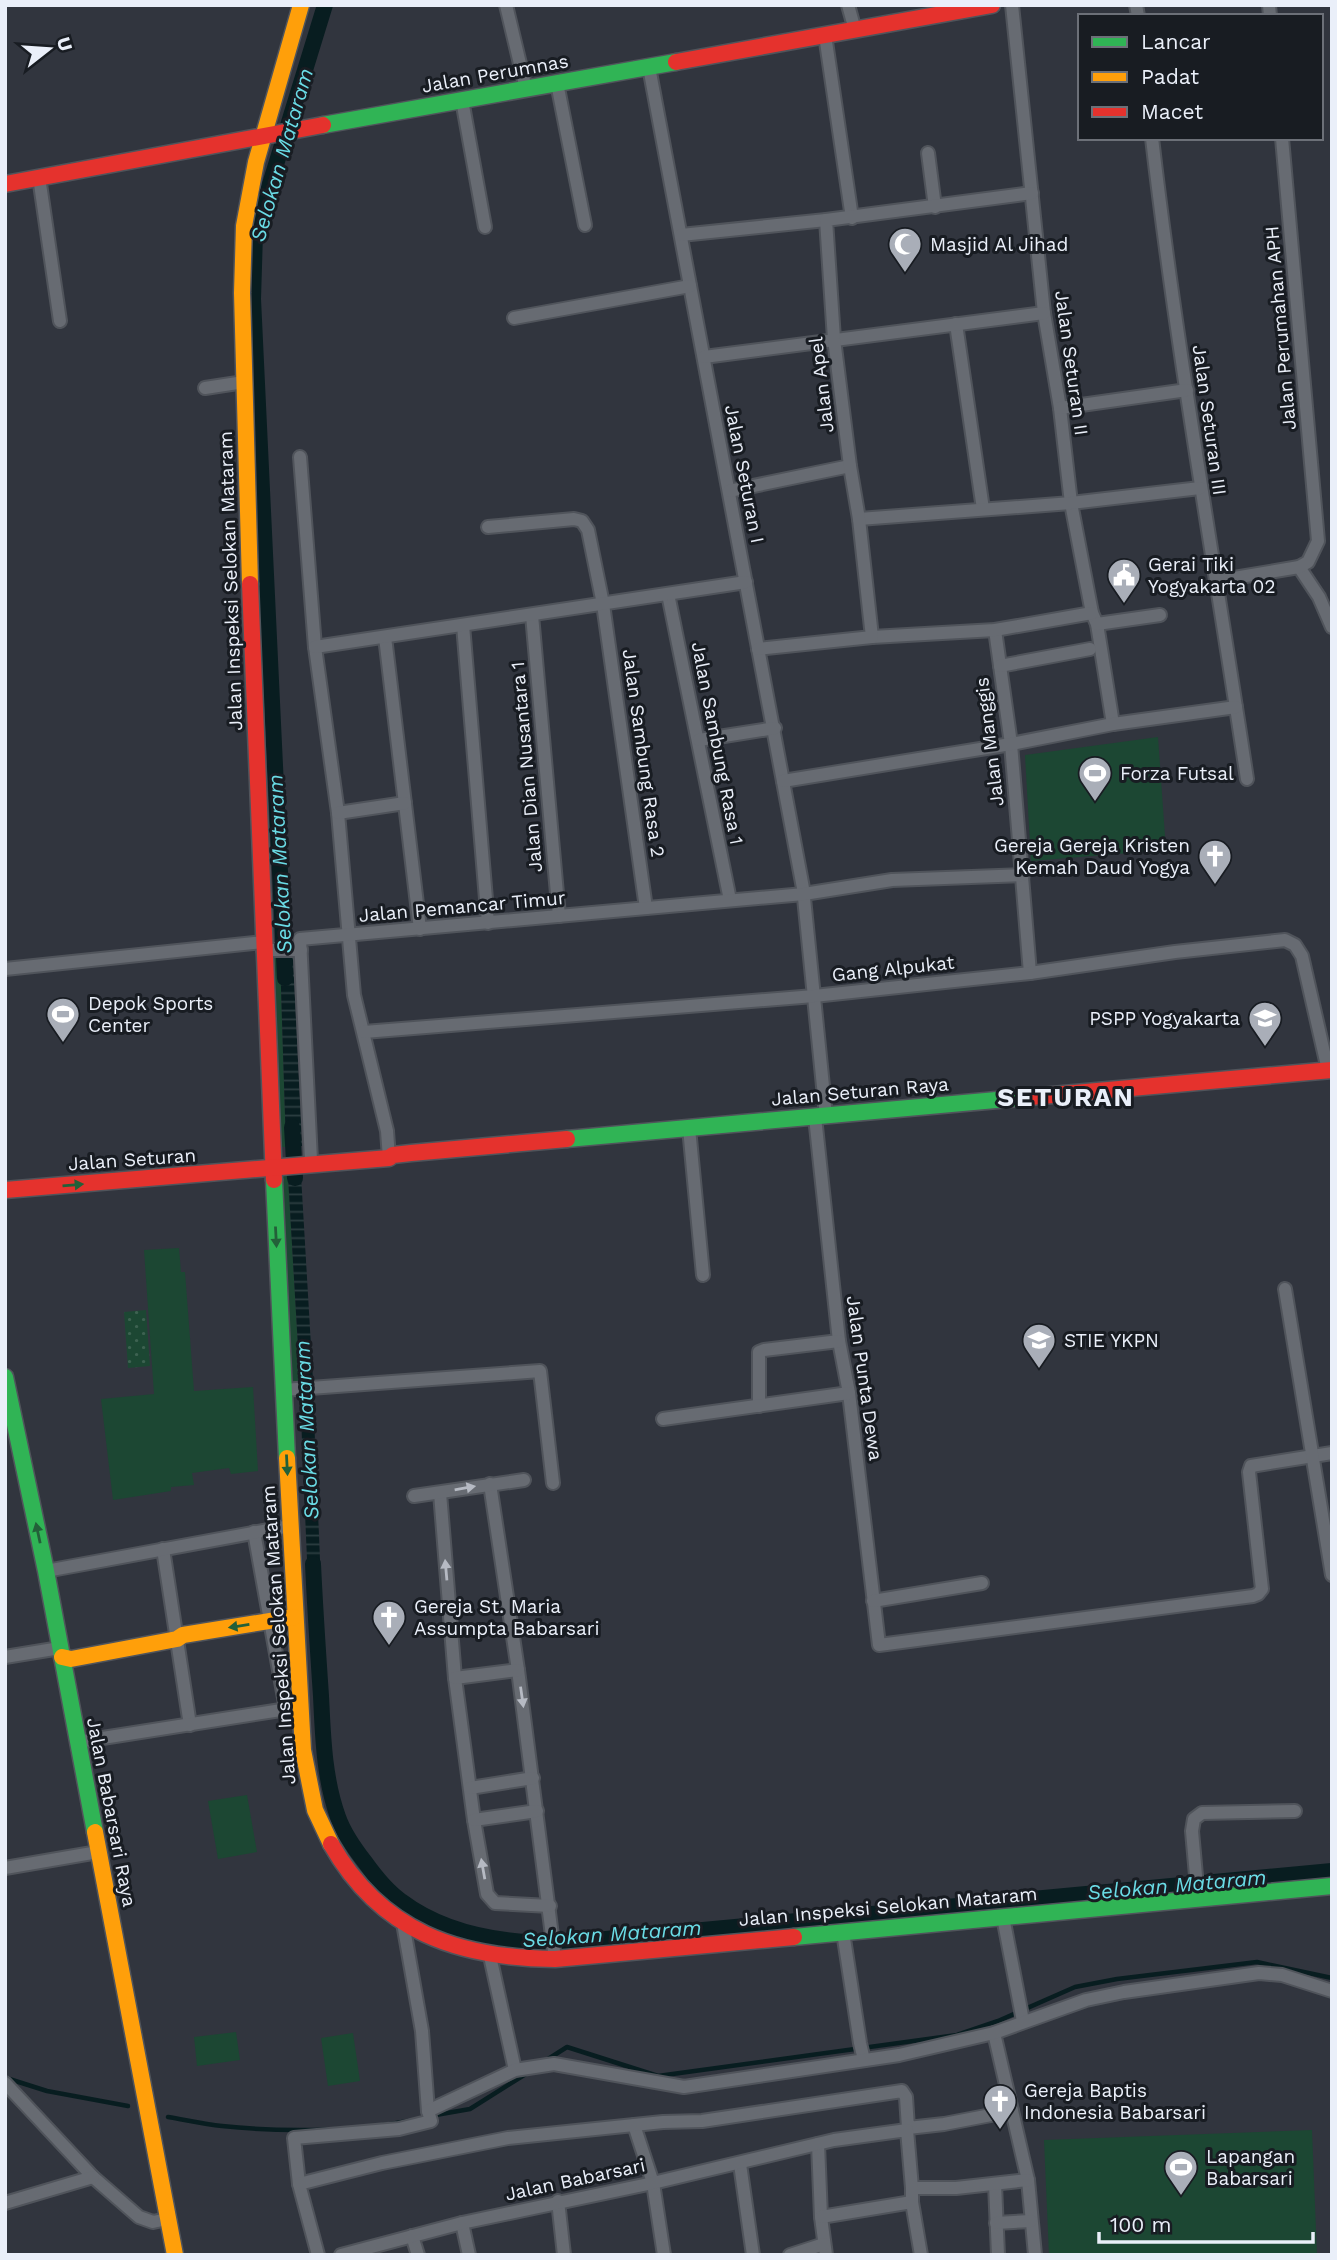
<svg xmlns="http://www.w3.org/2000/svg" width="1337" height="2260" font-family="'Work Sans',sans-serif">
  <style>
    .green { fill: #1c4733 }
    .garden { fill: url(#garden-dots) }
    .water { fill: url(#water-rules) }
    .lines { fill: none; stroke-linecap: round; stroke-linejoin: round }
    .stream { stroke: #081d20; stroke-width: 4.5 }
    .canal { stroke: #081d20; stroke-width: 16 }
    .street-casing { stroke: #50545b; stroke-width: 16 }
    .fast-casing { stroke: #50545b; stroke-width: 19 }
    .slow-casing { stroke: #50545b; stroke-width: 19 }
    .jam-casing { stroke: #50545b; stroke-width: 19 }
    .street { stroke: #676b72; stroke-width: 12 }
    .fast { stroke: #30b455; stroke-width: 16 }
    .slow { stroke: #ff9f0a; stroke-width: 16 }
    .jam { stroke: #e5322d; stroke-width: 16 }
    .oneway { fill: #236039 }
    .oneway2 { fill: #b6bac3 }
    .labels { text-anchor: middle; stroke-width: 6; stroke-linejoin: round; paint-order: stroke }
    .street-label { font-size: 19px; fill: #eaeff9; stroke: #181c22 }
    .poi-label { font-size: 19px; fill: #eaeff9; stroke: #181c22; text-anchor: start }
    .water-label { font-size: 21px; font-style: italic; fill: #6adce6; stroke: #181c22 }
    .district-label { font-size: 26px; font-weight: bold; letter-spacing: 2px; fill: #eaeff9; stroke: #181c22 }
  </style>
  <defs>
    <pattern id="garden-dots" width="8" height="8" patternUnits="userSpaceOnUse" patternTransform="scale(1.75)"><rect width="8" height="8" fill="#1c4733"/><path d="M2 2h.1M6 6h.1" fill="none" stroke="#3d6251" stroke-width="1.8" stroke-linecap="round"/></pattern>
    <pattern id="water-rules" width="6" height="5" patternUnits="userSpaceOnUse" patternTransform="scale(1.75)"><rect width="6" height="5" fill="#081d20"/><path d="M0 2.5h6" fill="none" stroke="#2c3e41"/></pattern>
  </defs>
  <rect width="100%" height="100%" fill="#31353e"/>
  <g class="green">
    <polygon points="1158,737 1166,850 1031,861 1025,755"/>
    <polygon points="280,957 286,1147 279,1147 271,958"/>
    <polygon points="280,1176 288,1176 300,1381 292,1382"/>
    <polygon points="179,1248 181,1272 185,1272 194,1391 253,1387 258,1471 231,1474 229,1468 192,1473 194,1485 171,1487 171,1491 113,1500 101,1399 154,1394 144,1250"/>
    <polygon points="247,1795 257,1852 218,1859 208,1801"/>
    <polygon points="236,2032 240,2060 197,2066 194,2037"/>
    <polygon points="353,2033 360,2081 328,2086 321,2038"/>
    <polygon points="1312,2130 1317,2255 1049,2255 1044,2140"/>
  </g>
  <polygon class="garden" points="146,1310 150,1366 128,1368 124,1312"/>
  <g class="water">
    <polygon points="293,956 302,1146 286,1147 280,957"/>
    <polygon points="301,1175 313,1380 300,1381 288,1176"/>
    <polygon points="300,1393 313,1393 321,1583 308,1584"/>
  </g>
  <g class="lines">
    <g class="stream">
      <polyline points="545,2061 567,2047 658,2076 957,2035 998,2021 1075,1987 1117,1979 1257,1962 1332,1978"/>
      <polyline points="6,2078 47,2091 128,2106"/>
      <polyline points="430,2116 470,2109 529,2072"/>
      <path d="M168 2117C186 2120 204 2124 222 2126 278 2132 353 2132 408 2121"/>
    </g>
    <g class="canal">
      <polyline points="285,978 253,299 255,233 325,5"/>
      <polyline points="292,1127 295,1178"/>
      <path d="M313 1564C315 1608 318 1652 321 1696 323 1737 324 1778 338 1817 344 1834 354 1848 365 1862 375 1876 387 1891 401 1901 446 1935 508 1944 563 1943L1332 1871"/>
    </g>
    <defs>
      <g id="street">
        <polyline points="506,5 526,89"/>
        <polyline points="848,5 855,30"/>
        <polyline points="1012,5 1044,313 1060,408 1071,503 1092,613 1097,624 1113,724"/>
        <polyline points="1136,5 1138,16"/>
        <polyline points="1269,5 1270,16"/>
        <polyline points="825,35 852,218"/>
        <polyline points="649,67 803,888 826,1116"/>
        <polyline points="557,83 585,225"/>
        <polyline points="462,100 485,227"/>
        <path d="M1152 138C1177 353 1215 566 1247 779"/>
        <polyline points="928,153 935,207"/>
        <polyline points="39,177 60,321"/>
        <polyline points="681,235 826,220"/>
        <polyline points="514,318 690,286"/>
        <polyline points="956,324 983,509"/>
        <polyline points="704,357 1044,313"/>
        <polyline points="205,388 244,382"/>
        <polyline points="1060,408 1187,390"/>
        <polyline points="300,457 315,647 338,813 354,995 387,1131 389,1158"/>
        <polyline points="729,491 850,466"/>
        <polyline points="859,519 1071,503 1200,488"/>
        <polyline points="488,527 574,519 582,521 588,530 603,604 646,908"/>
        <polyline points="1299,567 1319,597 1332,627"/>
        <polyline points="1216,581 1299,567 1308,562 1318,541 1282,138"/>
        <polyline points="668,594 730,900"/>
        <polyline points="532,615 559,916"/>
        <polyline points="1097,624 1160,615"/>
        <polyline points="463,625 488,923"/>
        <polyline points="995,630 1011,744 1030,973"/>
        <polyline points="385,637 420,929"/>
        <polyline points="872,637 995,630 1092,613"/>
        <polyline points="315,647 746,582"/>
        <polyline points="758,649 872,637 859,519 850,466 834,339 826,220 1032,193"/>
        <polyline points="1000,666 1090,649"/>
        <polyline points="699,740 775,728"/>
        <polyline points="783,781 1011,744 1113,724 1236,707"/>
        <polyline points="338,813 405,803"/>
        <polyline points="263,950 301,950"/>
        <polyline points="5,969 263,942"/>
        <polyline points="364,1032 814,996 1030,973 1175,952 1285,940 1295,945 1302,956 1328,1070"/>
        <polyline points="815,1117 839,1341 849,1393 879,1645 1253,1596 1258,1594 1262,1589 1249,1472 1251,1466 1332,1453"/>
        <polyline points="689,1128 703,1275"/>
        <polyline points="311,1160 300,939 804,894 892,880 1023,875"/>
        <polyline points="1285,1289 1332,1575"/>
        <polyline points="283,1390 540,1371 553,1483"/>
        <polyline points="759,1406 759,1352 764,1350 839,1341"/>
        <polyline points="663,1419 849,1393"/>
        <polyline points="490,1484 518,1670 555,1959"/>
        <polyline points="440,1493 455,1678 474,1820 487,1894 495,1903 550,1906"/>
        <polyline points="414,1496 524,1480"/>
        <polyline points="254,1532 286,1709"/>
        <polyline points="163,1549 190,1725"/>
        <polyline points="46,1571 290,1526"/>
        <polyline points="873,1601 982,1583"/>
        <polyline points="5,1657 60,1648"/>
        <polyline points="455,1678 518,1670"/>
        <polyline points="77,1742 300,1707"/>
        <polyline points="470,1788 533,1778"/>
        <polyline points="474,1820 537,1811"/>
        <polyline points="5,1868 98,1852"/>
        <polyline points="1198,1898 1192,1831 1194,1819 1202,1813 1295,1811"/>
        <polyline points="1003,1917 1023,2021"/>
        <polyline points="403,1923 422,2031 428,2111"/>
        <polyline points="843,1932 860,2043 864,2060"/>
        <polyline points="490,1956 515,2070"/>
        <polyline points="994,2033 1028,2180 1035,2255"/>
        <polyline points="5,2083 93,2177 139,2217 153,2222 167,2219"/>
        <polyline points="634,2125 653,2183 664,2255"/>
        <polyline points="818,2144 821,2217 826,2255"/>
        <polyline points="740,2164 753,2255"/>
        <polyline points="299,2184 294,2138 399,2129 431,2121 428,2111 515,2070 554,2064 684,2087 899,2055 994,2033 1086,2000 1124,1992 1259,1973 1282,1975 1332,1991"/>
        <polyline points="995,2184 998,2255"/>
        <polyline points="912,2188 956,2188 1028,2180"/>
        <polyline points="558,2201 564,2255"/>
        <polyline points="5,2203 93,2177"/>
        <polyline points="821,2217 912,2202"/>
        <polyline points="462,2223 469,2255"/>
        <polyline points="996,2223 1031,2221"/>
        <polyline points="412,2236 418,2255"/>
        <polyline points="318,2255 299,2184 382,2163 508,2138 663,2122 702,2121 902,2091 906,2097 908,2128 944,2124 1012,2111"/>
        <polyline points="341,2255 462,2223 653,2183 834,2140 907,2130 912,2188 912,2202 921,2255"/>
        <polyline points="790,2255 824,2244"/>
      </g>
      <g id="fast">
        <polyline points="323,125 676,62"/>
        <polyline points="567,1139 1030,1097"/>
        <polyline points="274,1180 287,1458"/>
        <polyline points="5,1377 46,1571 95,1832"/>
        <polyline points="794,1937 1332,1886"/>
      </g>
      <g id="slow">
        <polyline points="250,584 242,293 244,226 256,162 301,5"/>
        <polyline points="287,1458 303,1750 315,1810 331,1844"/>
        <polyline points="62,1657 71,1659 177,1639 183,1635 294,1617"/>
        <polyline points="95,1832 175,2255"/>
      </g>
      <g id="jam">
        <polyline points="676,62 992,5"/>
        <polyline points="5,184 323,125"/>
        <polyline points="250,584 274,1180"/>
        <polyline points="1030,1097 1332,1070"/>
        <polyline points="5,1190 389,1158 393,1155 411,1153 567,1139"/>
        <path d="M331 1844C381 1932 458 1958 555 1959L794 1937"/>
      </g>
    </defs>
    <use href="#street" class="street-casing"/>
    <use href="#fast" class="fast-casing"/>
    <use href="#slow" class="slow-casing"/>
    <use href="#jam" class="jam-casing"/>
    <use href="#street" class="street"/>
    <use href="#fast" class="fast"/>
    <use href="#slow" class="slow"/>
    <use href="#jam" class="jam"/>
  </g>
  <defs><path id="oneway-solid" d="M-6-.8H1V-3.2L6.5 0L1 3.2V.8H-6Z" transform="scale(1.75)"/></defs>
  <g class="oneway">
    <use href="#oneway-solid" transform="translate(73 1185) rotate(-5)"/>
    <use href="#oneway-solid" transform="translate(276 1237) rotate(87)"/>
    <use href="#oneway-solid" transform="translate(287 1465) rotate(87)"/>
    <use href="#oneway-solid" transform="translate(38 1533) rotate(-102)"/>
    <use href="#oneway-solid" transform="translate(239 1626) rotate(171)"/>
  </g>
  <g class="oneway2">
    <use href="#oneway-solid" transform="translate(465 1488) rotate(-10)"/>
    <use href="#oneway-solid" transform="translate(446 1570) rotate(-95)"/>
    <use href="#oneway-solid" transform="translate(522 1697) rotate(82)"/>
    <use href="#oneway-solid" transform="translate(483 1869) rotate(-100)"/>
  </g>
  <defs>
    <symbol id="mosque-pin" viewBox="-11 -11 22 30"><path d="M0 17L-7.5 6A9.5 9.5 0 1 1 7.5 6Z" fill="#a9aeb8" stroke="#181c22"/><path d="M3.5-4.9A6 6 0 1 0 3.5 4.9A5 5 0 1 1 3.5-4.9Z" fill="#fff"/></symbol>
    <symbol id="civic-pin" viewBox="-11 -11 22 30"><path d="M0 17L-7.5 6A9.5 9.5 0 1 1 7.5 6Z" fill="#a9aeb8" stroke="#181c22"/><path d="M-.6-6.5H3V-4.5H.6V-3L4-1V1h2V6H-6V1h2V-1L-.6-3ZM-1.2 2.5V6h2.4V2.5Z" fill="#fff"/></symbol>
    <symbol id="stadium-pin" viewBox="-11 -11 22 30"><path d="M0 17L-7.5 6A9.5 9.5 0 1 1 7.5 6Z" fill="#a9aeb8" stroke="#181c22"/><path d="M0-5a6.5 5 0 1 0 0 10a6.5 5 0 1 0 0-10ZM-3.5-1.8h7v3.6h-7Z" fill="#fff"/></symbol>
    <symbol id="church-pin" viewBox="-11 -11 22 30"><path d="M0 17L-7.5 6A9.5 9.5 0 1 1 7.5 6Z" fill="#a9aeb8" stroke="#181c22"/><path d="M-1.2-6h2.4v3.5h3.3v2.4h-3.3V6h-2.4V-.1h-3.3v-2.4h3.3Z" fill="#fff"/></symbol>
    <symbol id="university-pin" viewBox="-11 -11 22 30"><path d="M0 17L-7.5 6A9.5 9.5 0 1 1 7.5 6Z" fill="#a9aeb8" stroke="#181c22"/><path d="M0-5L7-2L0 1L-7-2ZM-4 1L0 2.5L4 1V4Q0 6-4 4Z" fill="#fff"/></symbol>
  </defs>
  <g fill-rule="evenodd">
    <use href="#mosque-pin" x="886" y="225" width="38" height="52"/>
    <use href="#civic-pin" x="1105" y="556" width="38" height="52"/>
    <use href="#stadium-pin" x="1076" y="754" width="38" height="52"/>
    <use href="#church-pin" x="1196" y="837" width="38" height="52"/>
    <use href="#stadium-pin" x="44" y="995" width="38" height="52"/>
    <use href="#university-pin" x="1246" y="999" width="38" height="52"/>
    <use href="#university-pin" x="1020" y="1321" width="38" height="52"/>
    <use href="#church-pin" x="370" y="1598" width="38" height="52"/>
    <use href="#church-pin" x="981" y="2082" width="38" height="52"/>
    <use href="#stadium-pin" x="1162" y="2148" width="38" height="52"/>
  </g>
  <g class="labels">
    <g class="street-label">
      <text transform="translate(495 73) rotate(-10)" y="7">Jalan Perumnas</text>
      <text transform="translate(1280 328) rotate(-95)" y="7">Jalan Perumahan APH</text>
      <text transform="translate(1072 363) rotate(82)" y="7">Jalan Seturan II</text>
      <text transform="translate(821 385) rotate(-97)" y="7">Jalan Apel</text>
      <text transform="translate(1210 420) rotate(82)" y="7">Jalan Seturan III</text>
      <text transform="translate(745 474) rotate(79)" y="7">Jalan Seturan I</text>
      <text transform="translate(230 581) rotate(-92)" y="7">Jalan Inspeksi Selokan Mataram</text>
      <text transform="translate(989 742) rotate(-97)" y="7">Jalan Manggis</text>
      <text transform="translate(718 743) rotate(79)" y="7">Jalan Sambung Rasa 1</text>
      <text transform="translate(644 753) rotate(82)" y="7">Jalan Sambung Rasa 2</text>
      <text transform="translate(526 767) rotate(-95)" y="7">Jalan Dian Nusantara 1</text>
      <text transform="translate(462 906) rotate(-5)" y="7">Jalan Pemancar Timur</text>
      <text transform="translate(893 968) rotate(-6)" y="7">Gang Alpukat</text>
      <text transform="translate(860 1091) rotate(-5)" y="7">Jalan Seturan Raya</text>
      <text transform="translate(132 1159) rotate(-4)" y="7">Jalan Seturan</text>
      <text transform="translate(865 1378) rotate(82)" y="7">Jalan Punta Dewa</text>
      <text transform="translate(278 1635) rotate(-94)" y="7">Jalan Inspeksi Selokan Mataram</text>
      <text transform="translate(112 1812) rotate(79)" y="7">Jalan Babarsari Raya</text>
      <text transform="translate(888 1906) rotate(-5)" y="7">Jalan Inspeksi Selokan Mataram</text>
      <text transform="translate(575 2179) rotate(-12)" y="7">Jalan Babarsari</text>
    </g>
    <g class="poi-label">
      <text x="930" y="251">Masjid Al Jihad</text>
      <text x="1148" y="571">Gerai Tiki<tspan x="1148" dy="22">Yogyakarta 02</tspan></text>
      <text x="1120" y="780">Forza Futsal</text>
      <text x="1190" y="852" text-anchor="end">Gereja Gereja Kristen<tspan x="1190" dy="22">Kemah Daud Yogya</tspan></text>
      <text x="88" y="1010">Depok Sports<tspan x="88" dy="22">Center</tspan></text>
      <text x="1240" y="1025" text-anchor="end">PSPP Yogyakarta</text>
      <text x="1064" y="1347">STIE YKPN</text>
      <text x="414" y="1613">Gereja St. Maria<tspan x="414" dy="22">Assumpta Babarsari</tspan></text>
      <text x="1024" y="2097">Gereja Baptis<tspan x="1024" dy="22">Indonesia Babarsari</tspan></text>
      <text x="1206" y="2163">Lapangan<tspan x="1206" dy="22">Babarsari</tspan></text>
    </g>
    <g class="water-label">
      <text transform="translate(282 155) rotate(-74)" y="7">Selokan Mataram</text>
      <text transform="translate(280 864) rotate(-93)" y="7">Selokan Mataram</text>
      <text transform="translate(307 1430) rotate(-93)" y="7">Selokan Mataram</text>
      <text transform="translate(1177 1885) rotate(-5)" y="7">Selokan Mataram</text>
      <text transform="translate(612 1934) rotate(-4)" y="7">Selokan Mataram</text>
    </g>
    <g class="district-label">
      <text x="1066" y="1106">SETURAN</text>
    </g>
  </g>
  <rect width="1337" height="2260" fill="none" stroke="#eaeff9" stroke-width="14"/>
  <rect x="1078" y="14" width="245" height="126" fill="#181c22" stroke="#6c7078" stroke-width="2"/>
  <rect x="1092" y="37" width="35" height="10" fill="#30b455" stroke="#6c7078" stroke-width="2"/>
  <text x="1141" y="49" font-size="21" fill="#eaeff9">Lancar</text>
  <rect x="1092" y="72" width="35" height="10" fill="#ff9f0a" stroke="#6c7078" stroke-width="2"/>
  <text x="1141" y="84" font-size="21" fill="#eaeff9">Padat</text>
  <rect x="1092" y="107" width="35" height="10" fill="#e5322d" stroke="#6c7078" stroke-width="2"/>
  <text x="1141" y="119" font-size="21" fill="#eaeff9">Macet</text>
  <g transform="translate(49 49) rotate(73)" stroke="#181c22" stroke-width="5" paint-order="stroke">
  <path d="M0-5L12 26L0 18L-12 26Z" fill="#eaeff9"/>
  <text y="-10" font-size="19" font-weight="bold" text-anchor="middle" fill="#eaeff9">U</text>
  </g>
  <path d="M1099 2232v10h214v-10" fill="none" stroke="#eaeff9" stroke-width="3.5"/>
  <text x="1110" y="2232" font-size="21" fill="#eaeff9" stroke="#181c22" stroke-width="5" paint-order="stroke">100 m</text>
</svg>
